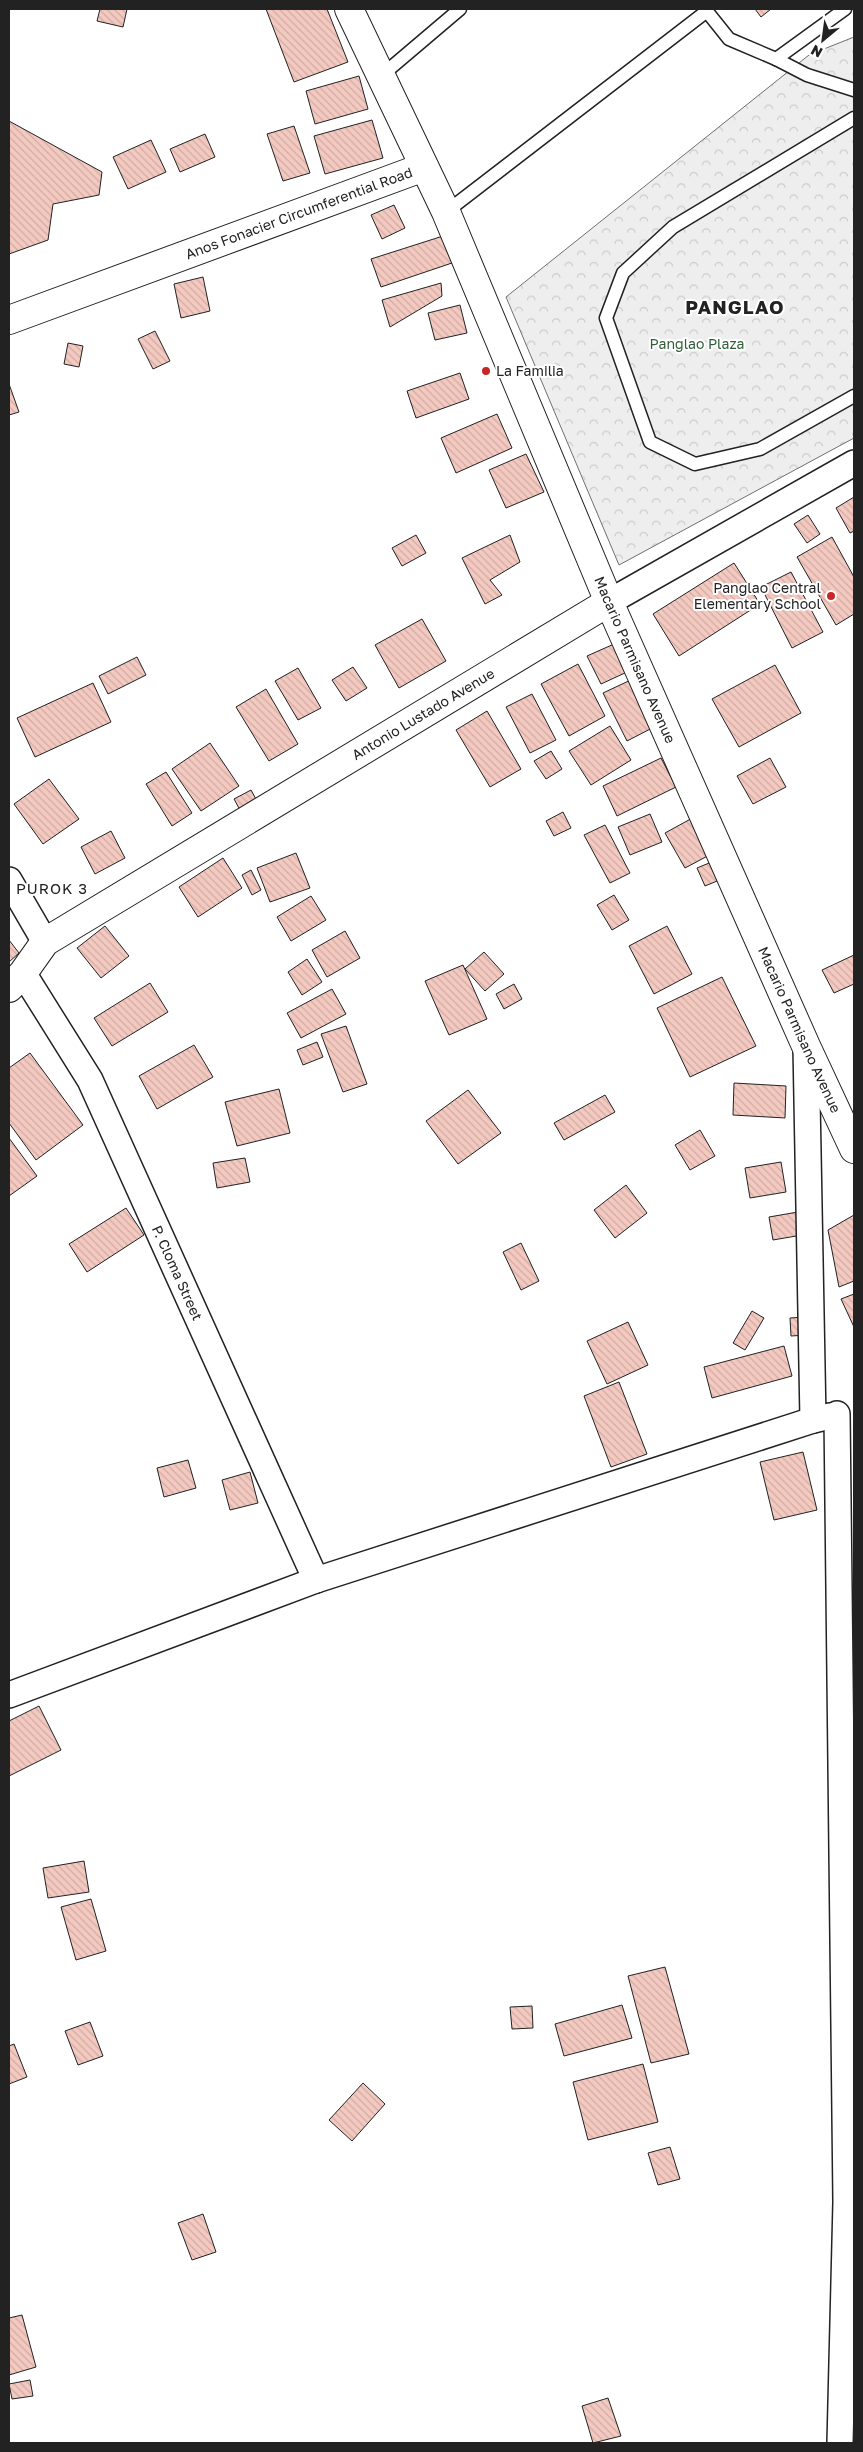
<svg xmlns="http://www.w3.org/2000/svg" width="863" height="2452" font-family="'Golos Text',sans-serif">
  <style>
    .forest { fill: url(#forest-crowns); stroke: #6f6f6f }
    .building { fill: url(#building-back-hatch); stroke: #222 }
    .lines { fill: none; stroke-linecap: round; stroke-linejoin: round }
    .lane-casing { stroke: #222; stroke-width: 15 }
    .street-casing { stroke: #222; stroke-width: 28 }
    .secondary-casing { stroke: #222; stroke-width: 30 }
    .lane { stroke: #fff; stroke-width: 12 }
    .street { stroke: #fff; stroke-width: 25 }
    .secondary { stroke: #fff; stroke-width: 28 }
    .poi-dot { fill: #c62828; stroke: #fff; stroke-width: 2 }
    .labels { text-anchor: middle; stroke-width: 4; stroke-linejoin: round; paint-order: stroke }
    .street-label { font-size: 14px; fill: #222; stroke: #fff }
    .park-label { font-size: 14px; fill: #2f5e38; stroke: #fff }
    .poi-label { font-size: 14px; fill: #222; stroke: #fff; text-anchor: start }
    .neighbourhood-label { font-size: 15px; letter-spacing: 1px; fill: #222; stroke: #fff }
    .district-label { font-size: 19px; font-weight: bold; letter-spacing: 1px; fill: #222; stroke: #fff }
  </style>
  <defs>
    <pattern id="forest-crowns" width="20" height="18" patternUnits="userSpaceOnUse" patternTransform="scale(1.25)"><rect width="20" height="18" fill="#eee"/><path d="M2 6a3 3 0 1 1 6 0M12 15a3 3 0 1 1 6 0" fill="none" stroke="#ccc"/></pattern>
    <pattern id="building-back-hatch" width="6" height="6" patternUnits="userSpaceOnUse" patternTransform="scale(1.25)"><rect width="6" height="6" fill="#f3c9c0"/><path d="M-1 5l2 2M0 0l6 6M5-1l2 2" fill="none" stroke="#d0aca5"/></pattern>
  </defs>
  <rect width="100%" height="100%" fill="#fff"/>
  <polygon class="forest" points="854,37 854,438 619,565 506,297 809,55"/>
  <g class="building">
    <polygon points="100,9 127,9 123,27 97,21"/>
    <polygon points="266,9 327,9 348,62 294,82"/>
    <polygon points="755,9 771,9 761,17"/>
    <polygon points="359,76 368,109 315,124 306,91"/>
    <polygon points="372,120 383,158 325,174 314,136"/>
    <polygon points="9,121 102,172 99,195 53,204 48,240 9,254"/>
    <polygon points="294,126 310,173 283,181 267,134"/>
    <polygon points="205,134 215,157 180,172 170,149"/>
    <polygon points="151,140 166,172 128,189 113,157"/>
    <polygon points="394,205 405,228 382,239 371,215"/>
    <polygon points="443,236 452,263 381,287 371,259"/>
    <polygon points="203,277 210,311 181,318 174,284"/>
    <polygon points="441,283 442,296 390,327 382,300"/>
    <polygon points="460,305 467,333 435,340 428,313"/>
    <polygon points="155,331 170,361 153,369 138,339"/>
    <polygon points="68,343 83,346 79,367 64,364"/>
    <polygon points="460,373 469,399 416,418 407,391"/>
    <polygon points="9,384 19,412 9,415"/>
    <polygon points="497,414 512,448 456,473 441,438"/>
    <polygon points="526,454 544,492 506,508 489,470"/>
    <polygon points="854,497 854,531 850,533 836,508"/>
    <polygon points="808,515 820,534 807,543 794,524"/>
    <polygon points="416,535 426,553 402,566 392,548"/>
    <polygon points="510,535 520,562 490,580 502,595 485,604 462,558"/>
    <polygon points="832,537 854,577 854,614 836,625 797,557"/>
    <polygon points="734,563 760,604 679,656 653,614"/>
    <polygon points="791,572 823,632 792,648 761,587"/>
    <polygon points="422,619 446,661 399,688 375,645"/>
    <polygon points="614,644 627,672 601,684 587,656"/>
    <polygon points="137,657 146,675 108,694 99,676"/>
    <polygon points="578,664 605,716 569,736 541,684"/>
    <polygon points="775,665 801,713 739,747 712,699"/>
    <polygon points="353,667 367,688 346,701 332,680"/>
    <polygon points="298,668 321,708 298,720 275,681"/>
    <polygon points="635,678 658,725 627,741 603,693"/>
    <polygon points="93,683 111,722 35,757 17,718"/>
    <polygon points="266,689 298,744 269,761 236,707"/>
    <polygon points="532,694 556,740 530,753 506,707"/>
    <polygon points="487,711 521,769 490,787 456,730"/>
    <polygon points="610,726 631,760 591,785 569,751"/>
    <polygon points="210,743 239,786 201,811 172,769"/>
    <polygon points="551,751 562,769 546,779 534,761"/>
    <polygon points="661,758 676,787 617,816 603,786"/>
    <polygon points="770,758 786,787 753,804 737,776"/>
    <polygon points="166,772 192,813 172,826 146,784"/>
    <polygon points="49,779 79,819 43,844 14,804"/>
    <polygon points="251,790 257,801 240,810 234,799"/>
    <polygon points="563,812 571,828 554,836 546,821"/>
    <polygon points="650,814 662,842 630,855 618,827"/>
    <polygon points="696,816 715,852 685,868 665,833"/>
    <polygon points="605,825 630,873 610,883 584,835"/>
    <polygon points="111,831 125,858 95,874 81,847"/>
    <polygon points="296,853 310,888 270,902 257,868"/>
    <polygon points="223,858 242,888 198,917 179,887"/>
    <polygon points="714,861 722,879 705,886 697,868"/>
    <polygon points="251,870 261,890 252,895 242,875"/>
    <polygon points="614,895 629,920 612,930 597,905"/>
    <polygon points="311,896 326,920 291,941 277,917"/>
    <polygon points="105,926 129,956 101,978 77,948"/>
    <polygon points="667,926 692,974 654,994 629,946"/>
    <polygon points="345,931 360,958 327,977 312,950"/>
    <polygon points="9,940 19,953 9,962"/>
    <polygon points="484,952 504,974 485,991 465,969"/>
    <polygon points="854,955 854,984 834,993 822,970"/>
    <polygon points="307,959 322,982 302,995 288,972"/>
    <polygon points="463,965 487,1019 449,1035 425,981"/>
    <polygon points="722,977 756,1046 690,1077 657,1008"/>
    <polygon points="150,983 168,1012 112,1046 94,1018"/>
    <polygon points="514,984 522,999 504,1009 496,994"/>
    <polygon points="332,989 346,1014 301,1038 287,1013"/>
    <polygon points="346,1026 367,1084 343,1092 321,1034"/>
    <polygon points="317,1042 323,1057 303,1065 297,1050"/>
    <polygon points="194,1045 213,1077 157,1109 139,1076"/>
    <polygon points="30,1053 83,1125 36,1160 9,1123 9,1068"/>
    <polygon points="734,1083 786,1086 785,1118 733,1115"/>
    <polygon points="279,1089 290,1133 237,1146 225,1102"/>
    <polygon points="468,1090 501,1133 458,1164 426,1121"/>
    <polygon points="605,1095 615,1112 564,1140 554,1123"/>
    <polygon points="700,1130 715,1156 690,1170 675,1145"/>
    <polygon points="9,1138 37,1176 9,1196"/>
    <polygon points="245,1158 250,1182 217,1188 213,1163"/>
    <polygon points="781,1162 786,1192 750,1198 745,1168"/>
    <polygon points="626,1185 647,1213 615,1238 594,1210"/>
    <polygon points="126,1208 144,1235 87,1272 69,1244"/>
    <polygon points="798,1212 802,1235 773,1240 769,1217"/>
    <polygon points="854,1215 854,1281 839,1287 828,1230"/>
    <polygon points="521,1243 539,1281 521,1290 503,1252"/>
    <polygon points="854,1294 854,1327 841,1299"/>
    <polygon points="752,1311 764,1318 745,1350 733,1343"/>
    <polygon points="805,1317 807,1335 791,1336 790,1318"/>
    <polygon points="628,1322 648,1365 607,1384 587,1341"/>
    <polygon points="784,1346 792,1376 712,1398 704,1367"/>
    <polygon points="619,1382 647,1454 611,1467 584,1396"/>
    <polygon points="803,1452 817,1510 774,1520 760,1462"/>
    <polygon points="188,1460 196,1488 164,1497 157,1468"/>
    <polygon points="250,1472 258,1503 230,1510 222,1480"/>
    <polygon points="39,1706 61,1750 9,1776 9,1721"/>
    <polygon points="84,1861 89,1892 48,1898 43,1868"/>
    <polygon points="91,1899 106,1951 76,1960 61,1907"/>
    <polygon points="665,1967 689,2054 651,2063 628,1976"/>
    <polygon points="622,2005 632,2038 564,2056 555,2024"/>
    <polygon points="532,2006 533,2028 512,2029 510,2007"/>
    <polygon points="90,2022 103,2056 78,2065 65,2031"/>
    <polygon points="14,2044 27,2077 9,2084 9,2046"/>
    <polygon points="643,2064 658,2122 588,2140 573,2082"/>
    <polygon points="363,2083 385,2104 352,2141 329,2120"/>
    <polygon points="670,2147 680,2179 658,2185 648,2153"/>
    <polygon points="203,2214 216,2252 192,2260 178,2223"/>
    <polygon points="22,2315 36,2367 9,2375 9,2318"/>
    <polygon points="30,2380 33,2396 12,2399 9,2384"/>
    <polygon points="608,2398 621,2436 593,2443 582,2406"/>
  </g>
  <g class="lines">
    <defs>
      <g id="lane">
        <polyline points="705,9 729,39 776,59 807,75 854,90"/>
        <polyline points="776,59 845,9"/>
        <polyline points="381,76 460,9"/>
        <polyline points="854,118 673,227 623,273 606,318 650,442 695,464 760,449 854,396"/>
        <polyline points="446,212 707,11"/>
      </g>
      <g id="street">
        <polyline points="609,602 854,463"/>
        <polyline points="9,880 45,942"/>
        <path id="s1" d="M23 973 90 1080 316 1580"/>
        <polyline points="806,1046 813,1420 830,1416"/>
        <polyline points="837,1414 846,2202 840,2443"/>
        <polyline points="9,1695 316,1580 813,1420"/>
      </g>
      <g id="secondary">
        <path id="s2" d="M349 9 446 212 609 602 806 1046 854 1149"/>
        <path id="s3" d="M9 320 424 167"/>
        <path id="s4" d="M9 988 23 973 45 942 609 602"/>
      </g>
    </defs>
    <use href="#lane" class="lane-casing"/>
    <use href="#street" class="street-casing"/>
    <use href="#secondary" class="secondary-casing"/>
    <use href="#lane" class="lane"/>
    <use href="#street" class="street"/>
    <use href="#secondary" class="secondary"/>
  </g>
  <g class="poi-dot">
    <circle cx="486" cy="371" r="5"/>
    <circle cx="831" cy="596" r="5"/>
  </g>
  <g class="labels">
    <g class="street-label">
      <text dy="5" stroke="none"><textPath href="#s3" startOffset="309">Anos Fonacier Circumferential Road</textPath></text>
      <text dy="5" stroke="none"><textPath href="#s2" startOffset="711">Macario Parmisano Avenue</textPath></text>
      <text dy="5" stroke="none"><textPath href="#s4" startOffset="500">Antonio Lustado Avenue</textPath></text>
      <text dy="5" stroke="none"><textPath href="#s2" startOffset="1116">Macario Parmisano Avenue</textPath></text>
      <text dy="5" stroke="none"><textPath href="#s1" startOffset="338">P. Cloma Street</textPath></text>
    </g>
    <g class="park-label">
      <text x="697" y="349">Panglao Plaza</text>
    </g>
    <g class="poi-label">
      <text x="496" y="376">La Familia</text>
      <text x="821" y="593" text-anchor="end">Panglao Central<tspan x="821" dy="16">Elementary School</tspan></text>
    </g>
    <g class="neighbourhood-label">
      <text x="52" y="894">PUROK 3</text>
    </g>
    <g class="district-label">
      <text x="735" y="314">PANGLAO</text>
    </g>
  </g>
  <rect width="863" height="2452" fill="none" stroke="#222222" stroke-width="20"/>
  <g transform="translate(823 40) rotate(209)" stroke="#ffffff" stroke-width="4" paint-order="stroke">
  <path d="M0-4L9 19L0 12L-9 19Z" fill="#222222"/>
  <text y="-8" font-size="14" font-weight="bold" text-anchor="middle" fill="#222222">N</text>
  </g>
</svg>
